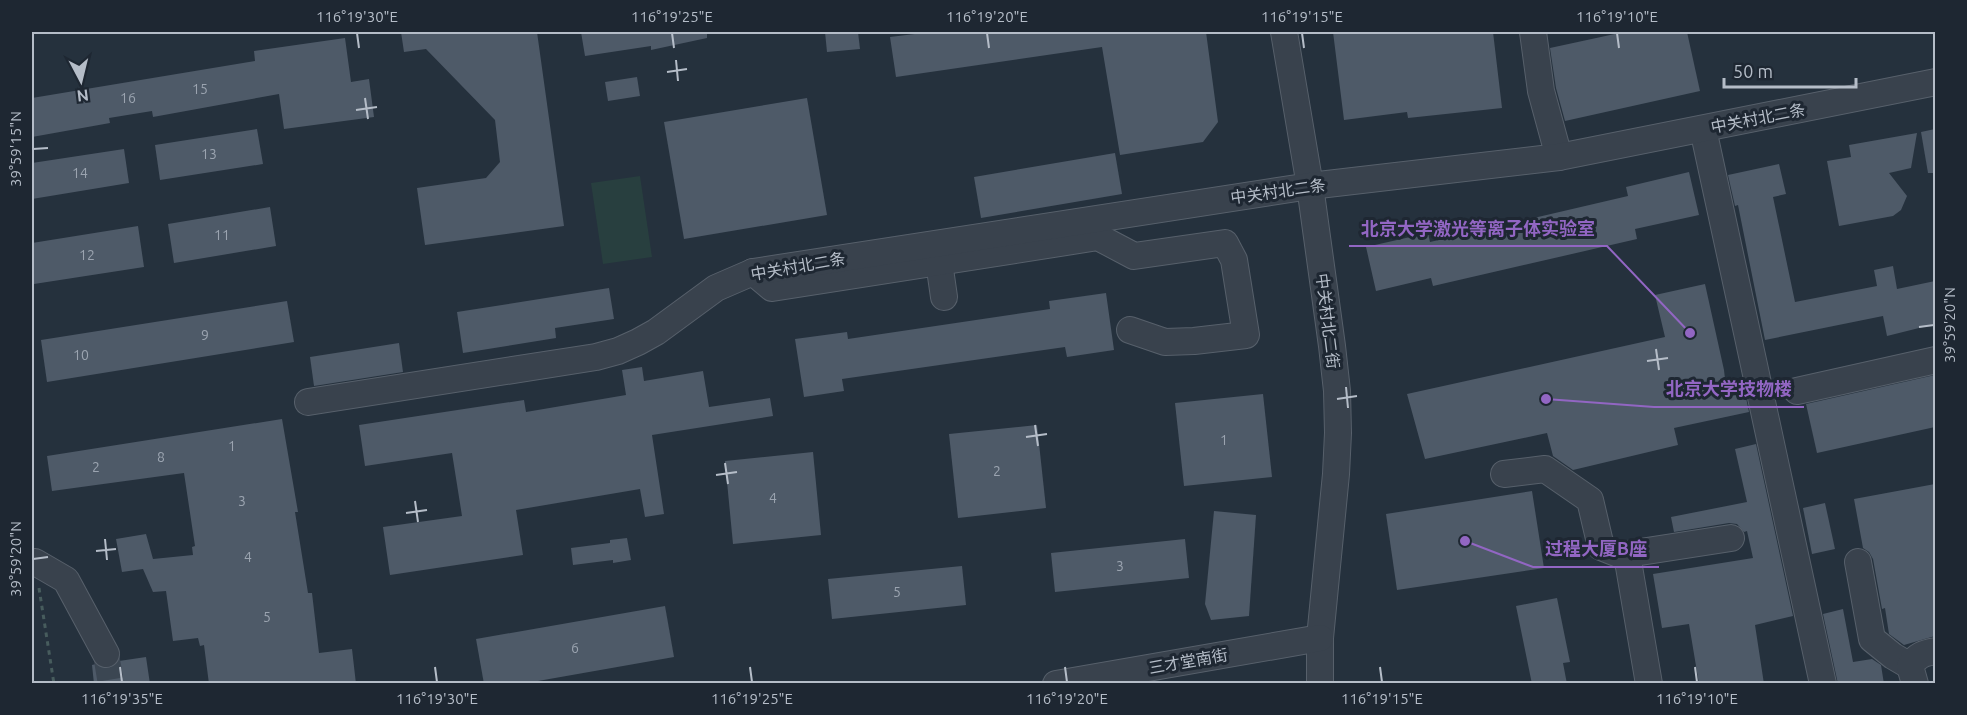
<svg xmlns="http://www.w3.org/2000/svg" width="1967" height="715" font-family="Ubuntu,'Noto Sans SC',sans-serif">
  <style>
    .green { fill: #283f3f }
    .building { fill: #4e5a68 }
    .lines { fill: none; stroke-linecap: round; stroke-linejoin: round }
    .minor-tunnel { stroke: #3b4652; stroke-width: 26; stroke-dasharray: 26 13; stroke-linecap: butt }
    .minor-casing { stroke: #57606b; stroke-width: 28 }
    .path { stroke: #475c5d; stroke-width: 3; stroke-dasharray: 4.5 4.5; stroke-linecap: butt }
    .minor { stroke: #39424d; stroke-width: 26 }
    .ticks { fill: none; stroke: #b5bdc8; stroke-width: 2 }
    .labels { text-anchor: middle; stroke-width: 6; stroke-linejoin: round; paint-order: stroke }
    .number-label { font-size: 14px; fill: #9ba4b0 }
    .street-label { font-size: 16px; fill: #b5bdc8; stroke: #1e2732 }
    .leader { fill: none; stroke: #9266c3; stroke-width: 2 }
    .callout-dot { fill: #9266c3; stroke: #1e2732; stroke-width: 2 }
    .callout-label { font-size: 18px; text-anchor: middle; font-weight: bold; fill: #9266c3; stroke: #1e2732; stroke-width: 6; stroke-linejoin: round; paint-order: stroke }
    .neatline { fill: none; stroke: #b5bdc8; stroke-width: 2 }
    .ticks-label { font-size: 15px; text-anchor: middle; fill: #b5bdc8 }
  </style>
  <rect width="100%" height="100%" fill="#25313d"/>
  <polygon class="green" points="640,176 652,257 603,264 591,183"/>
  <g class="building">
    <polygon points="401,32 537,32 564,226 425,245 417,188 486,178 500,162 495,120 426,49 404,52"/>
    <polygon points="581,32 707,32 707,38 651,50 651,46 585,56"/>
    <polygon points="825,32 858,32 860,49 827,52"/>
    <polygon points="931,32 1206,32 1218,122 1203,142 1120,155 1102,47 896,77 890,37"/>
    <polygon points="1333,32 1493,32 1502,108 1408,118 1407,112 1344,120"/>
    <polygon points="1624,32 1687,32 1700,91 1565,121 1556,88 1550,48"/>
    <polygon points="345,38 351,82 369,79 374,117 284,129 279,94 153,117 152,111 109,118 110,123 32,137 32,98 255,61 254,51"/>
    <polygon points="637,77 640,96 608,101 605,82"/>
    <polygon points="807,98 827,215 684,239 664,122"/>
    <polygon points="257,129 263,164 160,180 155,145"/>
    <polygon points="1935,129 1935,173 1928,173 1921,132"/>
    <polygon points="1917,133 1911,168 1889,173 1907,196 1901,210 1893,216 1839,226 1827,161 1851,157 1849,145"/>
    <polygon points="124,149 129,183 32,199 32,163"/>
    <polygon points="1115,153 1122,194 981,218 974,177"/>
    <polygon points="1779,164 1786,194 1773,197 1795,302 1877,286 1874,270 1893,266 1897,289 1935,281 1935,324 1887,336 1883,316 1765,340 1738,205 1735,206 1728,175"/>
    <polygon points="1689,172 1699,215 1635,229 1637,239 1433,286 1431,278 1376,291 1366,247 1428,233 1430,242 1628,196 1626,187"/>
    <polygon points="270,207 276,246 174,263 168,224"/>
    <polygon points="138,226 144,267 34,284 32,243"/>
    <polygon points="1705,284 1724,370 1727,397 1745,393 1749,412 1674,428 1678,445 1573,470 1553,456 1547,433 1425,459 1407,394 1665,337 1655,295"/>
    <polygon points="609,288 614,319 555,328 556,338 463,353 457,312"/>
    <polygon points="1106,293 1114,350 1067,357 1065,347 842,379 844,391 804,397 795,339 847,332 848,339 1050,309 1049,301"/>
    <polygon points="287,301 294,342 47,382 41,340"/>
    <polygon points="399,343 403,372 314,386 310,357"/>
    <polygon points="642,367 644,381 703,371 709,407 770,398 773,416 652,435 664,514 645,517 640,489 516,510 523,555 390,575 383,527 462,516 452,453 365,466 359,425 524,400 526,412 626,395 622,370"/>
    <polygon points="1935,375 1935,427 1817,453 1806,404"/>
    <polygon points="1263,394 1272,477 1184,486 1175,403"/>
    <polygon points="282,419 298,512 295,512 308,593 312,593 319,653 352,649 356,684 209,684 204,645 200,646 198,638 173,641 166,591 153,592 143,569 122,572 116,539 146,534 153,559 193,555 192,547 195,546 184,473 52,491 47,456"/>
    <polygon points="1037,425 1046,508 958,518 949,434"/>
    <polygon points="1756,444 1793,616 1755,625 1764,684 1699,684 1689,624 1662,628 1653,574 1753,558 1747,531 1744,532 1737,524 1729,523 1674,532 1671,517 1747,502 1735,449"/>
    <polygon points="813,452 821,535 733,544 725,461"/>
    <polygon points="1935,484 1935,636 1904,645 1889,634 1885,608 1882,609 1873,559 1869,552 1863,548 1854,499"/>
    <polygon points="1532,491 1544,568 1397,590 1386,514"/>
    <polygon points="1825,503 1835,549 1812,554 1803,508"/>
    <polygon points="1214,511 1256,515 1249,616 1211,620 1205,604"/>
    <polygon points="627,538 631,560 613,563 613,560 573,565 571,548 610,543 610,540"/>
    <polygon points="1185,539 1189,578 1055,592 1051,553"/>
    <polygon points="962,566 966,605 832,619 828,579"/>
    <polygon points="1557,598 1570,662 1563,663 1567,684 1532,684 1516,606"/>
    <polygon points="665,606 674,657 521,684 484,684 476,639"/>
    <polygon points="1843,609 1853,662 1872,659 1881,665 1884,684 1838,684 1823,614"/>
    <polygon points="146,657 150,684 94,684 92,665 96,664 106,669 114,667 119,661"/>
  </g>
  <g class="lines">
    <polyline class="minor-tunnel" points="106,654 111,684"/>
    <defs>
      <g id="minor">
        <polyline points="1284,32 1310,186 1332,346 1337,391 1338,433 1336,474 1320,638 1320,684"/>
        <polyline points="1533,32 1541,91 1559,157"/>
        <polyline points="1703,129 1823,684"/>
        <polyline points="939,262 944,297"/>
        <polyline points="753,272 772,288 1098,237 1134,256 1225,243 1234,260 1246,335 1194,341 1165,342 1130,330"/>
        <polyline points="1797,391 1936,360"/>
        <polyline points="308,402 596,357 618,351 638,342 656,332 716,288 753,272 1310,186 1559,157 1936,82"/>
        <polyline points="1504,474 1545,469 1590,500 1601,547 1621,555 1628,561 1649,684"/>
        <polyline points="1621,555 1731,538"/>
        <polyline points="35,562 66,580 106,654"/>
        <polyline points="1858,562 1872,639 1893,656 1910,666"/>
        <polyline points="1056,684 1320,638"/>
        <path d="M1915 684 1910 666C1917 655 1924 653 1936 651"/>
      </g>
    </defs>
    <use href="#minor" class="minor-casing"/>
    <polyline class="path" points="39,588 54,684"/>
    <use href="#minor" class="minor"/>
  </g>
  <path class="ticks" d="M357 33 359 48M672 33 674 48M987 33 989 48M1302 33 1304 48M1617 33 1619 48M676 60 678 81M667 72 687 69M365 98 368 119M356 110 377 107M33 149 48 148M1919 327 1934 325M1656 349 1659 370M1647 361 1668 358M1346 387 1348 408M1337 399 1357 396M1035 425 1038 446M1026 437 1047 434M725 463 728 484M716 475 737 472M415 501 418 522M406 513 427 510M105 539 107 560M96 551 116 549M33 559 48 557M120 667 122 682M435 667 437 682M750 667 752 682M1065 667 1067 682M1380 667 1382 682M1695 667 1697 682"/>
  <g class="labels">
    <g class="number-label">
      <text x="200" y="94">15</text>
      <text x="128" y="103">16</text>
      <text x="209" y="159">13</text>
      <text x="80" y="178">14</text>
      <text x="222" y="240">11</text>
      <text x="87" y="260">12</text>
      <text x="205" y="340">9</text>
      <text x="81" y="360">10</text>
      <text x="1224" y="445">1</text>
      <text x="232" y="451">1</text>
      <text x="161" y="462">8</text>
      <text x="96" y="472">2</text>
      <text x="997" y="476">2</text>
      <text x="773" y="503">4</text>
      <text x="242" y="506">3</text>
      <text x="248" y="562">4</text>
      <text x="1120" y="571">3</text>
      <text x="897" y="597">5</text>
      <text x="267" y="622">5</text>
      <text x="575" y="653">6</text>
    </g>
    <g class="street-label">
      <text transform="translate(1758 118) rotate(-11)" y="6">中关村北二条</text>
      <text transform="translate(1278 191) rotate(-8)" y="6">中关村北二条</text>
      <text transform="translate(798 266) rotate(-10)" y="6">中关村北二条</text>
      <text transform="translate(1328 321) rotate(83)" y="6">中关村北二街</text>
      <text transform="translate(1188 661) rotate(-10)" y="6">三才堂南街</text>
    </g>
  </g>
  <path class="leader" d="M1690 333L1607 246H1349M1546 399L1654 407H1804M1465 541L1533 567H1659"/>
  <g class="callout-dot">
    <circle cx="1690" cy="333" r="6"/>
    <circle cx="1546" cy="399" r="6"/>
    <circle cx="1465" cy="541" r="6"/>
  </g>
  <g class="callout-label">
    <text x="1478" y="235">北京大学激光等离子体实验室</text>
    <text x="1729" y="395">北京大学技物楼</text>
    <text x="1596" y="555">过程大厦B座</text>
  </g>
  <rect width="1967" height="715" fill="none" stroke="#1e2732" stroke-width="66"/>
  <g transform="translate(81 81) rotate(173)" stroke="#1e2732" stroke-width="4.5" paint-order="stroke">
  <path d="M0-4.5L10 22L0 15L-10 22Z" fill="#b5bdc8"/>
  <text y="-9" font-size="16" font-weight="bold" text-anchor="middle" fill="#b5bdc8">N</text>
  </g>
  <path d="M1724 78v9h132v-9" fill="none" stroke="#b5bdc8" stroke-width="3"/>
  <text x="1733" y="78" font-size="18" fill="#b5bdc8" stroke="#1e2732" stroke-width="4.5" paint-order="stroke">50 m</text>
  <rect x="33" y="33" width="1901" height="649" class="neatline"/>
  <g class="ticks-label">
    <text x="357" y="22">116°19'30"E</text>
    <text x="672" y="22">116°19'25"E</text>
    <text x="987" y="22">116°19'20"E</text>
    <text x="1302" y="22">116°19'15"E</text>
    <text x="1617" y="22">116°19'10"E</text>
    <text transform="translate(16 149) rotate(-90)" y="5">39°59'15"N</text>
    <text transform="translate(1950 325) rotate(-90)" y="5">39°59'20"N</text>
    <text transform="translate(16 559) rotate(-90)" y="5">39°59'20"N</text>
    <text x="122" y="704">116°19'35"E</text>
    <text x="437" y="704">116°19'30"E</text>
    <text x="752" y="704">116°19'25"E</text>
    <text x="1067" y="704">116°19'20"E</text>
    <text x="1382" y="704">116°19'15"E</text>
    <text x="1697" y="704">116°19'10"E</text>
  </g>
</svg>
